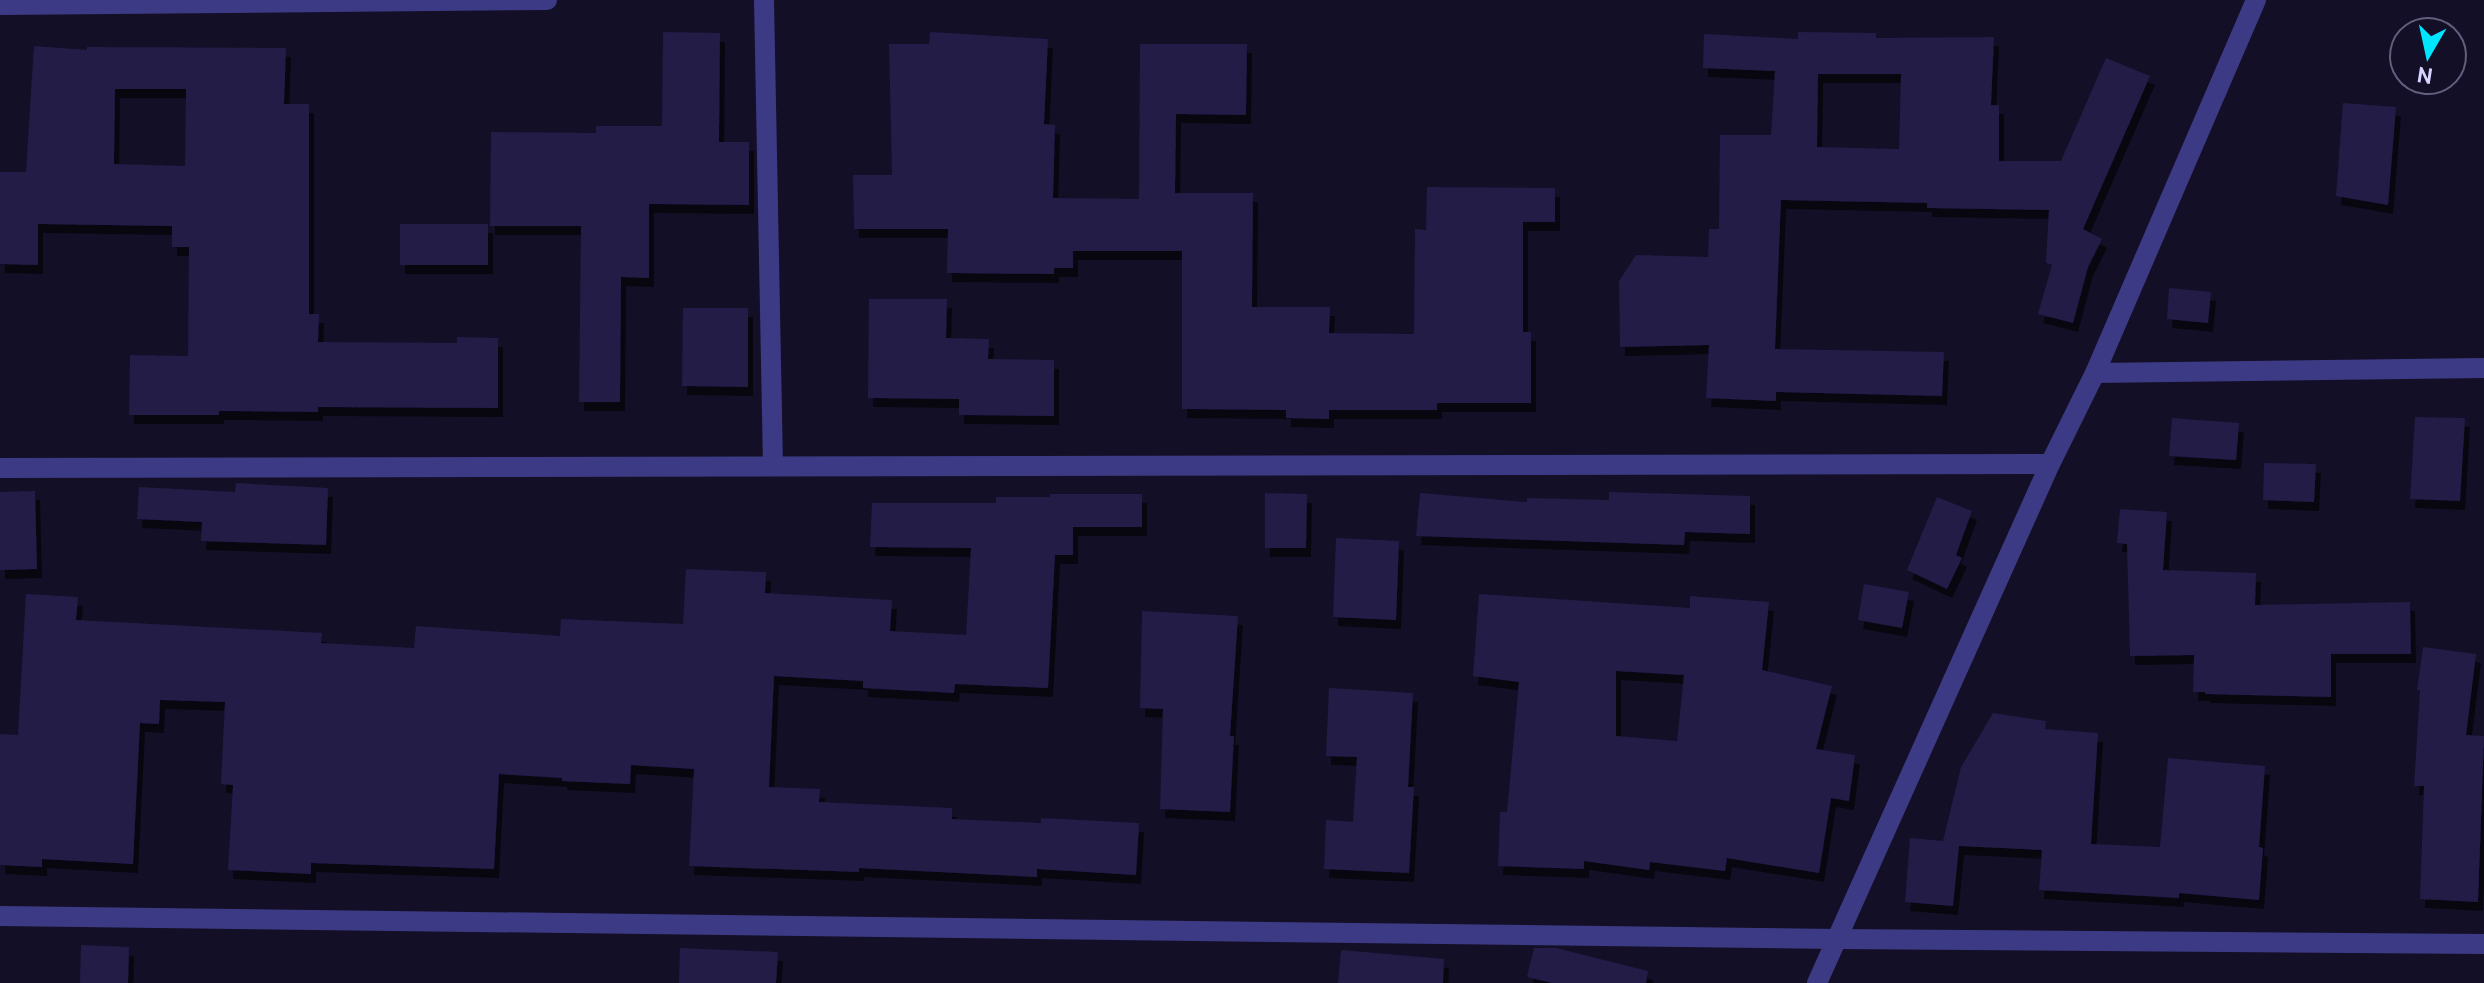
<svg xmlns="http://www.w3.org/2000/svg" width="2484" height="983" font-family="Cabin,sans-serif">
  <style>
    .building { fill: #241b47; fill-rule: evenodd; filter: url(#shadow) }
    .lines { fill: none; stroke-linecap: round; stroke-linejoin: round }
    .minor { stroke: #3d3a85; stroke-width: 20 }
    .tertiary { stroke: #3d3a85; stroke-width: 20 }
  </style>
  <defs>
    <filter id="shadow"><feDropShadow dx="5" dy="9" stdDeviation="0" flood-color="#0009"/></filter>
  </defs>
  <rect width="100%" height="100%" fill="#130f26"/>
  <g class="building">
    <polygon points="663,32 720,33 719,142 749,142 749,205 649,204 649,278 621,277 620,402 579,402 581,226 490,226 491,132 596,133 596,126 662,126"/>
    <polygon points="930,32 1048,39 1044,124 1055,125 1053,198 1139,199 1140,44 1247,44 1246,115 1176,114 1175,193 1253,193 1252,307 1330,307 1329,333 1414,334 1415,229 1426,230 1427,187 1555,188 1555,222 1523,222 1523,332 1531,332 1531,403 1437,403 1437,410 1329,410 1329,419 1286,418 1286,410 1182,409 1182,251 1073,251 1073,268 1054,268 1054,274 947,273 948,229 854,229 853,175 892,175 889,44 929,44"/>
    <path d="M1798 32 1876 33V38L1994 37 1991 105H1999V161H2061L2106 58 2150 76 2083 229 2102 239 2088 267 2073 323 2038 314 2052 265 2046 263 2049 210 1927 208V203L1781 200 1775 349 1944 352 1942 396 1776 392V401L1706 398 1709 345 1620 347 1619 281 1636 255 1708 257 1709 229H1719L1720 135H1771L1775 71 1703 68 1704 34 1798 39ZM1818 74H1901L1899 149 1817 147Z"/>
    <path d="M34 46 87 50V47L286 48 284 104H309V314H319L318 342 457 343V337L498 338V408L318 407V412L219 411V415H129L130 355 188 356 189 247H172V226L38 224V265L0 264V172H26ZM115 89H186L185 166 114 164Z"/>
    <polygon points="2343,103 2396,107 2388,205 2336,196"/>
    <rect x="400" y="224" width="88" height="41"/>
    <polygon points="2169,288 2211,292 2208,323 2167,319"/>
    <polygon points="869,299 947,299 946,338 989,339 988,359 1054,360 1054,416 959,415 959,399 868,398"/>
    <polygon points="683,308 748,308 748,387 682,386"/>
    <polygon points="2415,417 2465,418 2460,501 2410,499"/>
    <polygon points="2172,418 2239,423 2236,460 2169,456"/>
    <polygon points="2264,463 2316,464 2314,502 2263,500"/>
    <polygon points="236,483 328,488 326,545 201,541 202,522 137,519 139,487 235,492"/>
    <polygon points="35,491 37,569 0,570 0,492"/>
    <polygon points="1609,492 1750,496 1750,534 1685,532 1684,545 1416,536 1420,493 1527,502 1527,498 1609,500"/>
    <polygon points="1265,493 1307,494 1306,548 1265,548"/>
    <polygon points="1050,494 1142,494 1142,527 1073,527 1073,555 1055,555 1048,688 955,684 954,693 863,688 863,681 774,676 769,787 820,789 819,802 952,808 952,819 1041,823 1041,818 1139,823 1136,875 1037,869 1037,877 859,868 859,872 689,866 694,769 631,765 630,784 562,781 562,778 499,774 494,869 311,863 311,874 228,870 233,785 221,784 225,702 160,700 159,724 140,723 133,864 42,859 42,867 0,865 0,734 18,735 26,594 78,597 76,620 322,633 321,643 414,648 416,626 560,636 561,619 683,624 686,569 766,572 765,593 892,600 890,631 966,635 971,548 870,547 872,503 996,503 996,497 1050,497"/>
    <polygon points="1937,497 1972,511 1956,555 1962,558 1947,589 1907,570"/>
    <polygon points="2120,509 2167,512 2163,570 2256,573 2255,605 2410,602 2411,654 2331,654 2331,697 2205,694 2205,692 2193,692 2194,655 2130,656 2127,544 2117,543"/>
    <polygon points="1336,538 1399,541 1396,620 1333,617"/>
    <polygon points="1864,584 1909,592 1902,628 1858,620"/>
    <path d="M1479 594 1690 608V596L1769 602 1762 670 1832 686 1816 749 1855 755 1849 801 1831 798 1819 873 1727 858 1725 871 1650 862 1649 870 1584 861V869L1498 866 1500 812H1507L1519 682 1473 676ZM1616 671 1684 675 1677 741 1616 736Z"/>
    <polygon points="1142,611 1238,616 1230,736 1234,736 1230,812 1160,809 1163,709 1140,708"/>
    <polygon points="2423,647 2476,654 2466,735 2484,736 2478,902 2420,899 2424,786 2414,786 2420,690 2417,690"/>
    <polygon points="1329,688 1413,693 1408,787 1414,787 1409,873 1324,869 1326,820 1353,822 1357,757 1326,756"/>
    <polygon points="1993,713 2046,721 2045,729 2098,733 2091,844 2160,847 2168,758 2265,766 2259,847 2263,848 2259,900 2179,893 2179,898 2039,890 2042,850 1959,846 1953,906 1905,902 1910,838 1943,841 1961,767"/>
    <polygon points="81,945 129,947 128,983 80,983"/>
    <polygon points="680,948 778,952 776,983 679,983"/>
    <polygon points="1534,948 1556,948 1648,971 1646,983 1552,983 1527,977"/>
    <polygon points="1341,950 1444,959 1443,983 1338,983"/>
  </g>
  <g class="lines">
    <g class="minor">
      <polyline points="764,0 773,466"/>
      <polyline points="0,5 547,0"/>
      <polyline points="2095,373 2484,368"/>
      <polyline points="0,468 2050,464"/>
      <polyline points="0,916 1837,939 2484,944"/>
    </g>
    <polyline class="tertiary" points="1817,983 2050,464 2095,373 2256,0"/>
  </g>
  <g transform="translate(2428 56) rotate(189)"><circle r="38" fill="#130f26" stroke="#625e7d" stroke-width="2"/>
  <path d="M0-6L14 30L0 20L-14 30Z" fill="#00e5ff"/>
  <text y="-12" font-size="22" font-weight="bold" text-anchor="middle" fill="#d9d4ff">N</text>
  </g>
</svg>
